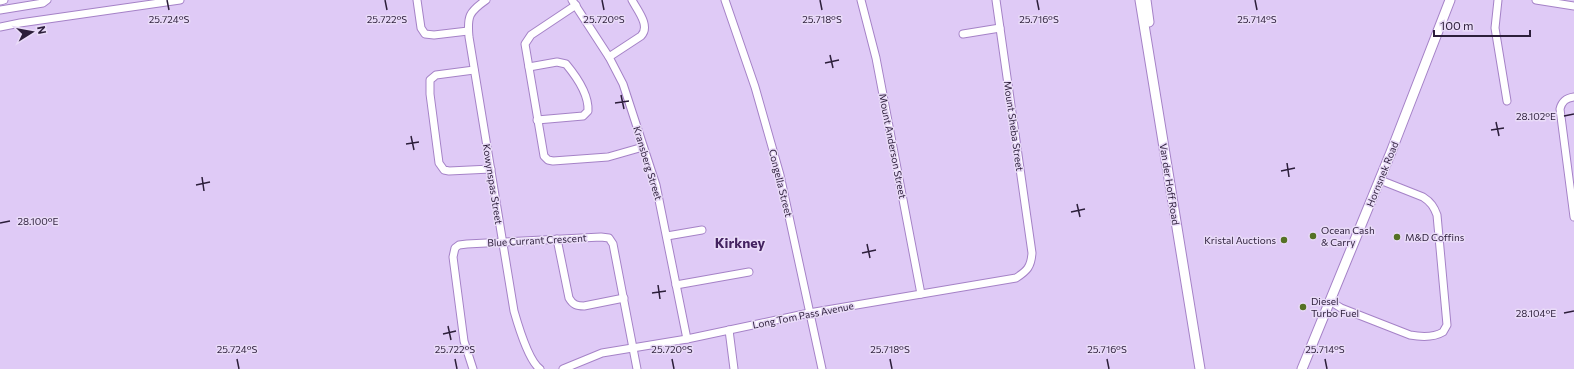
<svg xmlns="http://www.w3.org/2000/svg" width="1574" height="369" font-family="Commissioner,sans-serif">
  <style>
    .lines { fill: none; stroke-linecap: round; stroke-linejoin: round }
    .street-casing { stroke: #a582c7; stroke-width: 9 }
    .secondary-casing { stroke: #a582c7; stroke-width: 11 }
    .street { stroke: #fff; stroke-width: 7 }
    .secondary { stroke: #fff; stroke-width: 9 }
    .ticks { fill: none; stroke: #2c1e3a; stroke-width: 1.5 }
    .poi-dot { fill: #557125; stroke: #e9dbf8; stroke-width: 1.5 }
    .labels { text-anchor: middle; stroke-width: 3; stroke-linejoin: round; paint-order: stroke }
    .street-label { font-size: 10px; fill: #2c1e3a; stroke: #e9dbf8 }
    .poi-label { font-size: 10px; fill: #2c1e3a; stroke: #e9dbf8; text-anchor: start }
    .district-label { font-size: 14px; font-weight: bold; fill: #442360; stroke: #e9dbf8 }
    .ticks-label { font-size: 10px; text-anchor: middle; fill: #2c1e3a; stroke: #e9dbf8; stroke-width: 3; stroke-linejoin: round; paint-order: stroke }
  </style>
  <rect width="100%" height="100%" fill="#dfcaf6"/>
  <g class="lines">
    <defs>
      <g id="street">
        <polyline points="417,0 421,28 425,34 434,35 468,31"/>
        <path d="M486 0C469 12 467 16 469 37L514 311C518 325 529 361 540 369"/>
        <polyline points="572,0 609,57 623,84 656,185 687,339"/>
        <polyline points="725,0 755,87 780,175 822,369"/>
        <polyline points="861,0 876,58 921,294"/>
        <polyline points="1498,0 1495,28 1507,101"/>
        <polyline points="1536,0 1574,6"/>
        <polyline points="0,1 4,0"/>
        <polyline points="576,5 531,35 525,44 544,156 548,160 553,161 608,157 643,147"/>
        <polyline points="0,10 43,3 47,0"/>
        <polyline points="0,27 20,23 180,0"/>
        <polyline points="963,34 1000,28"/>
        <path d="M609 57 641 36C651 26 637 10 632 0"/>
        <path d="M529 67 557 62 566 64C576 76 589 95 588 111L583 116 537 120"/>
        <polyline points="474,70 436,75 430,80 430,94 439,163 444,170 449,171 491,169"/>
        <path d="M1574 97C1566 98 1562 101 1560 109L1574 217"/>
        <polyline points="667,236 702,230"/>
        <path d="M557 239 569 298C573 305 577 306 584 306L624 298"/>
        <polyline points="676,285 749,272"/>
        <path d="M1330 301 1341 308 1410 335C1421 337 1433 338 1443 332L1447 325 1437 215C1434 207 1431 202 1423 197L1380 180"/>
        <polyline points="729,330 734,369"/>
        <polyline points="473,369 464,341 453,257 455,248 459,245 467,244 601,237 609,238 613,244 637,369"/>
        <path d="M563 369 602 353 687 339 809 313 1016 278C1027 271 1031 267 1032 253L996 0"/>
      </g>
      <g id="secondary">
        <polyline points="1140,0 1200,369"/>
        <polyline points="1146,0 1149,22"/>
        <polyline points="1302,369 1391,152 1450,0"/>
      </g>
    </defs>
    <use href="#street" class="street-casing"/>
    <use href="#secondary" class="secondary-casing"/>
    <use href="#street" class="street"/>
    <use href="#secondary" class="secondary"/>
  </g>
  <path class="ticks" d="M167 0 169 10M385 0 387 10M602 0 604 10M820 0 822 10M1037 0 1039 10M1255 0 1257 10M830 55 833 68M825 63 839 60M621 95 624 109M615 103 629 101M1564 116 1574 114M1496 122 1499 136M1491 130 1504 128M411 136 414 150M406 144 419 142M1287 163 1289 177M1281 171 1295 168M202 177 204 191M196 185 210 182M1077 204 1080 217M1071 212 1085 209M0 223 10 221M867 244 870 258M862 253 876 250M658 285 660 299M652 293 666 291M1564 313 1574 311M448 326 451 340M443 334 456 331M237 359 239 369M455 359 457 369M672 359 674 369M890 359 892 369M1107 359 1109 369M1325 359 1327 369"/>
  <g class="poi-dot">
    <circle cx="1313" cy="236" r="4"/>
    <circle cx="1397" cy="237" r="4"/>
    <circle cx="1284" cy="240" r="4"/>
    <circle cx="1303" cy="307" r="4"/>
  </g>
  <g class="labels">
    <g class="street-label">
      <text transform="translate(1014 126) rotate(82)" y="4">Mount Sheba Street</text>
      <text transform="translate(893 146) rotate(79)" y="4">Mount Anderson Street</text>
      <text transform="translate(648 163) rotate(73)" y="4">Kransberg Street</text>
      <text transform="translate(1382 174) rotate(-68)" y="4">Hornsnek Road</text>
      <text transform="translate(781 183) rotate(76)" y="4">Congella Street</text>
      <text transform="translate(493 184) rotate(81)" y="4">Kowynspas Street</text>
      <text transform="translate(1170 184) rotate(81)" y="4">Van der Hoff Road</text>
      <text transform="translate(537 240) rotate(-3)" y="4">Blue Currant Crescent</text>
      <text transform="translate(803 315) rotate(-11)" y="4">Long Tom Pass Avenue</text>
    </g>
    <g class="poi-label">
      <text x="1321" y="234">Ocean Cash<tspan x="1321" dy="12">&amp; Carry</tspan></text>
      <text x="1405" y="241">M&amp;D Coffins</text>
      <text x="1276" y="244" text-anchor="end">Kristal Auctions</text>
      <text x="1311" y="305">Diesel<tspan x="1311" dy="12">Turbo Fuel</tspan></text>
    </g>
    <g class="district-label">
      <text x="740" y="248">Kirkney</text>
    </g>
  </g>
  <g class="ticks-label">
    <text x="169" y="23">25.724°S</text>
    <text x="387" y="23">25.722°S</text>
    <text x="604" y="23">25.720°S</text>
    <text x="822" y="23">25.718°S</text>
    <text x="1039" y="23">25.716°S</text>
    <text x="1257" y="23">25.714°S</text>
    <text x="1536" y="120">28.102°E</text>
    <text x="38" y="225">28.100°E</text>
    <text x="1536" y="317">28.104°E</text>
    <text x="237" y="353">25.724°S</text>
    <text x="455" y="353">25.722°S</text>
    <text x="672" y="353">25.720°S</text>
    <text x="890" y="353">25.718°S</text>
    <text x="1107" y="353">25.716°S</text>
    <text x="1325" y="353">25.714°S</text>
  </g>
  <g transform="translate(32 32) rotate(79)" stroke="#e9dbf8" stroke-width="3" paint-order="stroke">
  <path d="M0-3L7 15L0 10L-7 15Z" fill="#2c1e3a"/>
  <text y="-6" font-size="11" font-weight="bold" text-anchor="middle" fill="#2c1e3a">N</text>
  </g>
  <path d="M1434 30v6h96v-6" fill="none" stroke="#2c1e3a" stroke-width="2"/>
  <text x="1440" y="30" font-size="12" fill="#2c1e3a" stroke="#e9dbf8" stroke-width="3" paint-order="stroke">100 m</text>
</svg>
